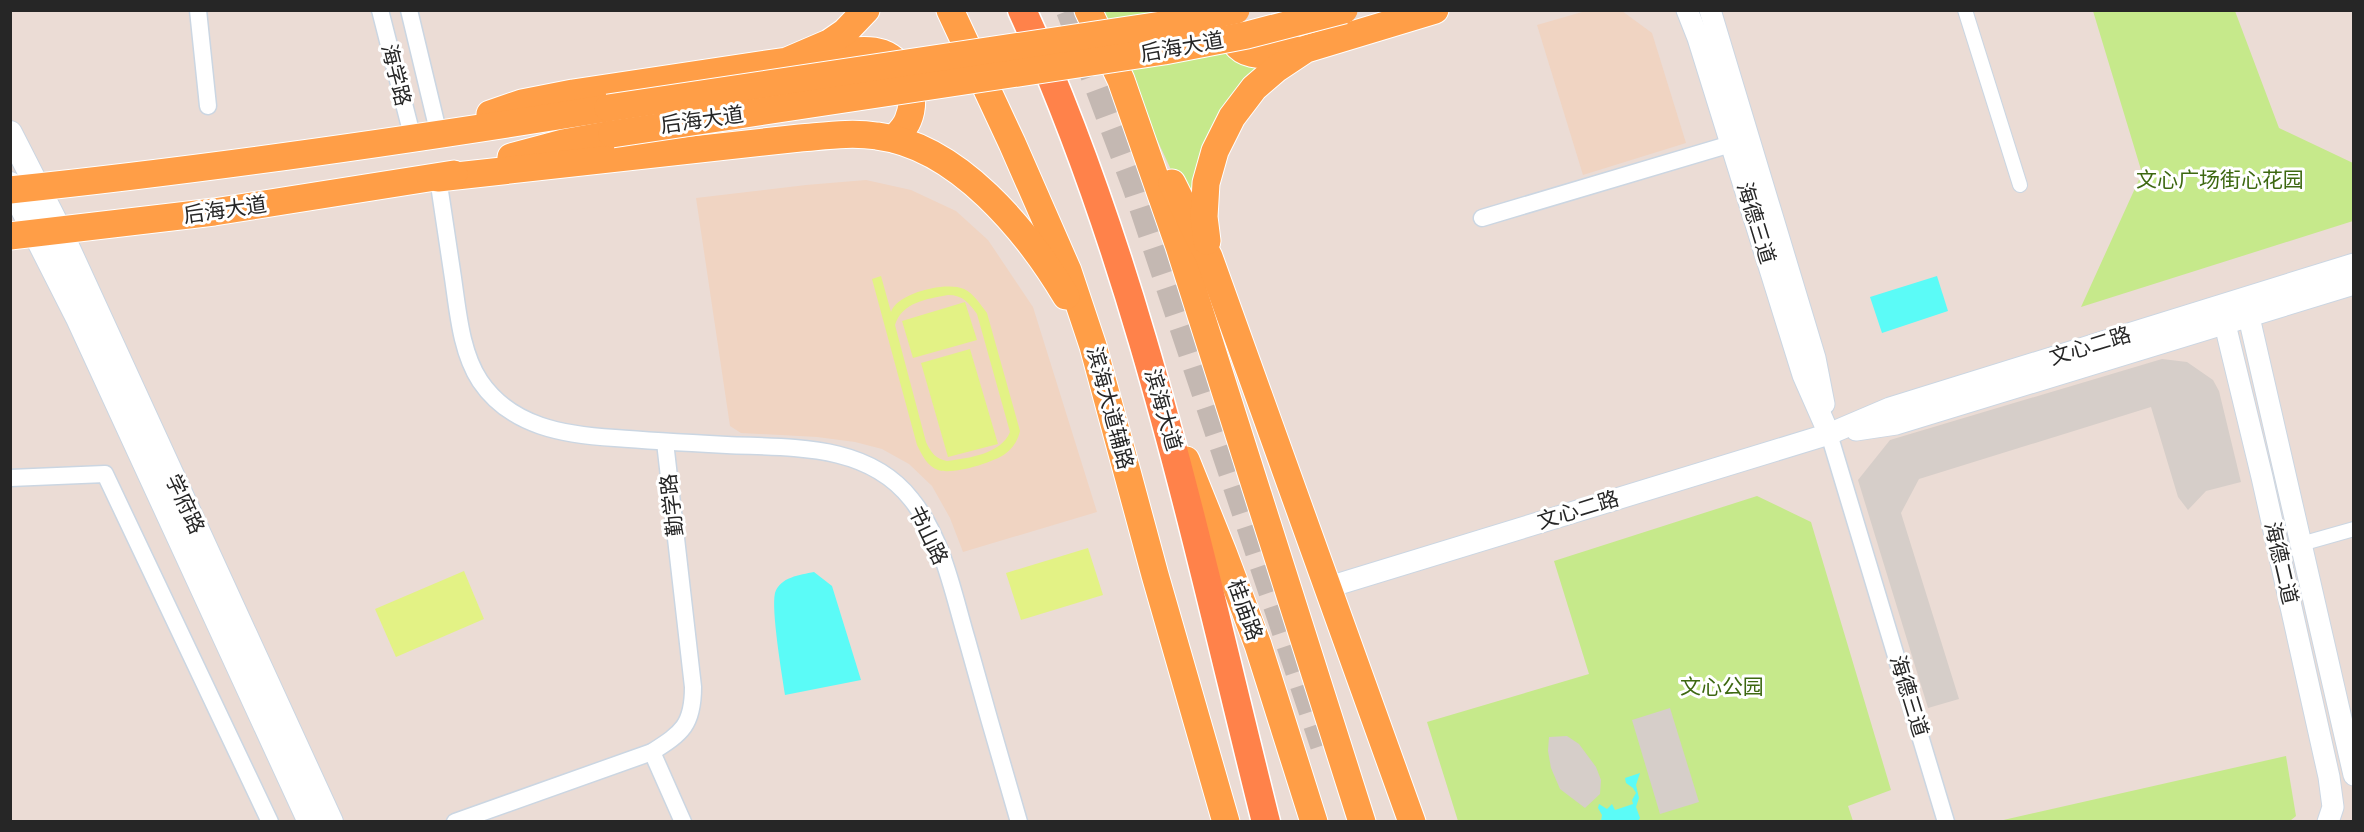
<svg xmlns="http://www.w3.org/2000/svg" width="2364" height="832" font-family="'Open Sans','Noto Sans SC',sans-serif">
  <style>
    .education { fill: #f0d4c2 }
    .green { fill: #c6e98b }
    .pitch { fill: #e3f285; fill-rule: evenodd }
    .plaza { fill: #d6cec9 }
    .water { fill: #5bfbf7 }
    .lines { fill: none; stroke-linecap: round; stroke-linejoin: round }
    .trunk-tunnel { stroke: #c4b8b2; stroke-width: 28; stroke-dasharray: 28 14; stroke-linecap: butt }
    .pedestrian-casing { stroke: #cbd6e2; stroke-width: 16 }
    .minor-casing { stroke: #cbd6e2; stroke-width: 19 }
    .tertiary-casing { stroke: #cbd6e2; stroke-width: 23 }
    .secondary-casing { stroke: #cbd6e2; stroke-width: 26 }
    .primary-casing { stroke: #fff; stroke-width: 29 }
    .trunk-casing { stroke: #fff; stroke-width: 31 }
    .pedestrian { stroke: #fff; stroke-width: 14 }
    .minor { stroke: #fff; stroke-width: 16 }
    .tertiary { stroke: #fff; stroke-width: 21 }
    .secondary { stroke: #fff; stroke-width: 24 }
    .primary { stroke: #ff9e47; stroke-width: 27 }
    .trunk { stroke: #ff824a; stroke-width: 28 }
    .primary-bridge-casing { stroke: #fff; stroke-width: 29; stroke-linecap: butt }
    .primary-bridge { stroke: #ff9e47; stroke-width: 27 }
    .labels { text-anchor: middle; stroke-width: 6; stroke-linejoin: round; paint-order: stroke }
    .street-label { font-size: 21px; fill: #262626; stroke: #fff }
    .park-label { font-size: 21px; fill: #3d6811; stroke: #fff }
  </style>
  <rect width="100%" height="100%" fill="#ebdcd5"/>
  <g class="education">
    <polygon points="1589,10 1622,11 1652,33 1686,143 1583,175 1537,25"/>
    <polygon points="866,180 911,190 956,211 988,240 1033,307 1097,512 963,552 950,518 932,486 909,464 882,449 855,442 817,437 741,433 730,426 696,198 806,185"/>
  </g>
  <g class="green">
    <polygon points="1097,11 1221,11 1266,70 1195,221"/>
    <polygon points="2093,11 2235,11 2279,128 2353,163 2353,221 2081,307 2142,173"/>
    <polygon points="1757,496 1811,522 1891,790 1848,806 1853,821 1458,821 1427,722 1589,674 1554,561"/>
    <polygon points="2286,756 2296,816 2290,821 1999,821"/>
  </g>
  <g class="pitch">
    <path d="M881 276 891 312C897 293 946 281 964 289 974 294 980 304 987 313L1020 431C1018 440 1013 448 1005 454 992 463 953 475 938 470 927 466 922 455 917 445L872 279ZM948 295C963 295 969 303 977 314L1010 432C1001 454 969 458 947 461 936 459 931 453 926 442L895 325C902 302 927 299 948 295Z"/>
    <polygon points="965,302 977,340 913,358 902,321"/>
    <polygon points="970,349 998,444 948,457 921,363"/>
    <polygon points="1088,548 1103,595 1021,620 1006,573"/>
    <polygon points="464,571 484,619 396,657 375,609"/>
  </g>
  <g class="plaza">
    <polygon points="2162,359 2187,362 2213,380 2219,391 2241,482 2206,491 2188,510 2178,497 2151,407 1919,479 1901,513 1959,699 1928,708 1858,480 1890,440"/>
    <polygon points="1670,708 1699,802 1660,814 1632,720"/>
    <polygon points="1567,736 1579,744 1596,767 1601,780 1600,794 1585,808 1560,789 1551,768 1548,751 1549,737"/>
  </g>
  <g class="water">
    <polygon points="1937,276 1948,311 1882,333 1870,297"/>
    <path d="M814 572 832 586 861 680 785 695C782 675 771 610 775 593 780 577 800 575 814 572Z"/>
    <polygon points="1640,773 1636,785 1639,798 1636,807 1640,818 1638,821 1601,821 1602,815 1598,808 1599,804 1607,809 1612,804 1615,810 1633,804 1632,800 1636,793 1633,788 1626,783 1625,778"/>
  </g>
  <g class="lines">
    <polyline class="trunk-tunnel" points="1070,10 1136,186 1324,745"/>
    <defs>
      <g id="pedestrian">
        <polyline points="1965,10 2020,185"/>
        <polyline points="2301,544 2354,529"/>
      </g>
      <g id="minor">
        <polyline points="198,10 208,106"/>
        <polyline points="380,10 413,139"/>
        <polyline points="409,10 439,135"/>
        <path d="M438 178C443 211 448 245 453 278 458 312 461 352 480 381 511 427 565 435 615 438 653 441 690 443 727 445 791 448 867 443 911 499 943 538 953 593 967 640 984 701 1001 761 1019 822"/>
        <polyline points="1482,218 1741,141"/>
        <polyline points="1829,434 1946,822"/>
        <polyline points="10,478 105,474 270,822"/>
        <polyline points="652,752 683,822"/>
        <path d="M455 822 652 752C682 733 693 725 693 687L665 442"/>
      </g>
      <g id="tertiary">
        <polyline points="1687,10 1698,38 1803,375 1829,434"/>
        <polyline points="1710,10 1815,358 1824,404"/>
        <polyline points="2246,304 2354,775"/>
        <polyline points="2222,312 2262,477 2329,777 2333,807 2328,822"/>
        <polyline points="1856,430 1896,424 2354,284"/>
        <polyline points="1329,587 1829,434 1890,408 2354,264"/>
      </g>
      <g id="secondary">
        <polyline points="10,133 60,231 331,822"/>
        <polyline points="10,184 78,318 310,822"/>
      </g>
      <g id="primary">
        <polyline points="950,10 1012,143 1068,271 1093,346 1155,575 1226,822"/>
        <polyline points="1088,10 1121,80 1179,246 1362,822"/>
        <path d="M1228 18C1231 63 1266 57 1298 50"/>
        <path d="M813 58C834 55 862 46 882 53 907 62 918 97 908 120 905 128 899 133 894 139"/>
        <polyline points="490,114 522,103 573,93 787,61 829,43 845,32 866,10"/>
        <polyline points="511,157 563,143 612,134"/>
        <path d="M438 178 800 138C825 136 851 132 877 136 958 146 1027 231 1066 296"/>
        <polyline points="1172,183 1209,257 1412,822"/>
        <path d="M10 190C211 169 410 140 608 108"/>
        <polyline points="10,236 214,212 454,174"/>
        <polyline points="1207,241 1204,217 1206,183 1215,151 1232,117 1254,88 1276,69 1306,49 1435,10"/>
        <polyline points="1186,460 1223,552 1258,645 1314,822"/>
      </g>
      <path id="trunk" d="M1022 10C1140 268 1197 548 1266 822"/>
    </defs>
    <use href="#pedestrian" class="pedestrian-casing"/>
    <use href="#minor" class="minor-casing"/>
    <use href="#tertiary" class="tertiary-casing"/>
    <use href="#secondary" class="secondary-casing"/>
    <use href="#primary" class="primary-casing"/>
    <use href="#trunk" class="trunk-casing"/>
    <use href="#pedestrian" class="pedestrian"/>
    <use href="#minor" class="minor"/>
    <use href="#tertiary" class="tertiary"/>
    <use href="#secondary" class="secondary"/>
    <use href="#primary" class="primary"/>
    <use href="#trunk" class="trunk"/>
    <defs>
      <g id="primary-bridge">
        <polyline points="608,108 1168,24 1236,10"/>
        <polyline points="612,134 1164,51 1247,35 1344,10"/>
      </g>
    </defs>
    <use href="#primary-bridge" class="primary-bridge-casing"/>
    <use href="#primary-bridge" class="primary-bridge"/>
  </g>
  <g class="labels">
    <g class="street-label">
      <text transform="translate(1182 47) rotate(-10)" y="7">后海大道</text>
      <text transform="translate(396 75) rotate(76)" y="7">海学路</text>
      <text transform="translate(702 120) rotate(-8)" y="7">后海大道</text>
      <text transform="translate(225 210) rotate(-8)" y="7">后海大道</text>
      <text transform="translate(1756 223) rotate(73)" y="7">海德三道</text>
      <text transform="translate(2090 346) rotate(-17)" y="7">文心二路</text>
      <text transform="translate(1110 408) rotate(75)" y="7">滨海大道辅路</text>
      <text transform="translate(1163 410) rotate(74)" y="7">滨海大道</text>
      <text transform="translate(185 504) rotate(65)" y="7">学府路</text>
      <text transform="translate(672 505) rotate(-97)" y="7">勤学路</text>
      <text transform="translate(1578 510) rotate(-17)" y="7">文心二路</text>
      <text transform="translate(928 535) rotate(64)" y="7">书山路</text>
      <text transform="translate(2281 563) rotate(77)" y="7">海德二道</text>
      <text transform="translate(1245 610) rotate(70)" y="7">桂庙路</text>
      <text transform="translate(1909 696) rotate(73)" y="7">海德三道</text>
    </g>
    <g class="park-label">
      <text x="2220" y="187">文心广场街心花园</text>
      <text x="1722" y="694">文心公园</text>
    </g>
  </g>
  <rect width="2364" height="832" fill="none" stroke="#262626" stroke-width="24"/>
</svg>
